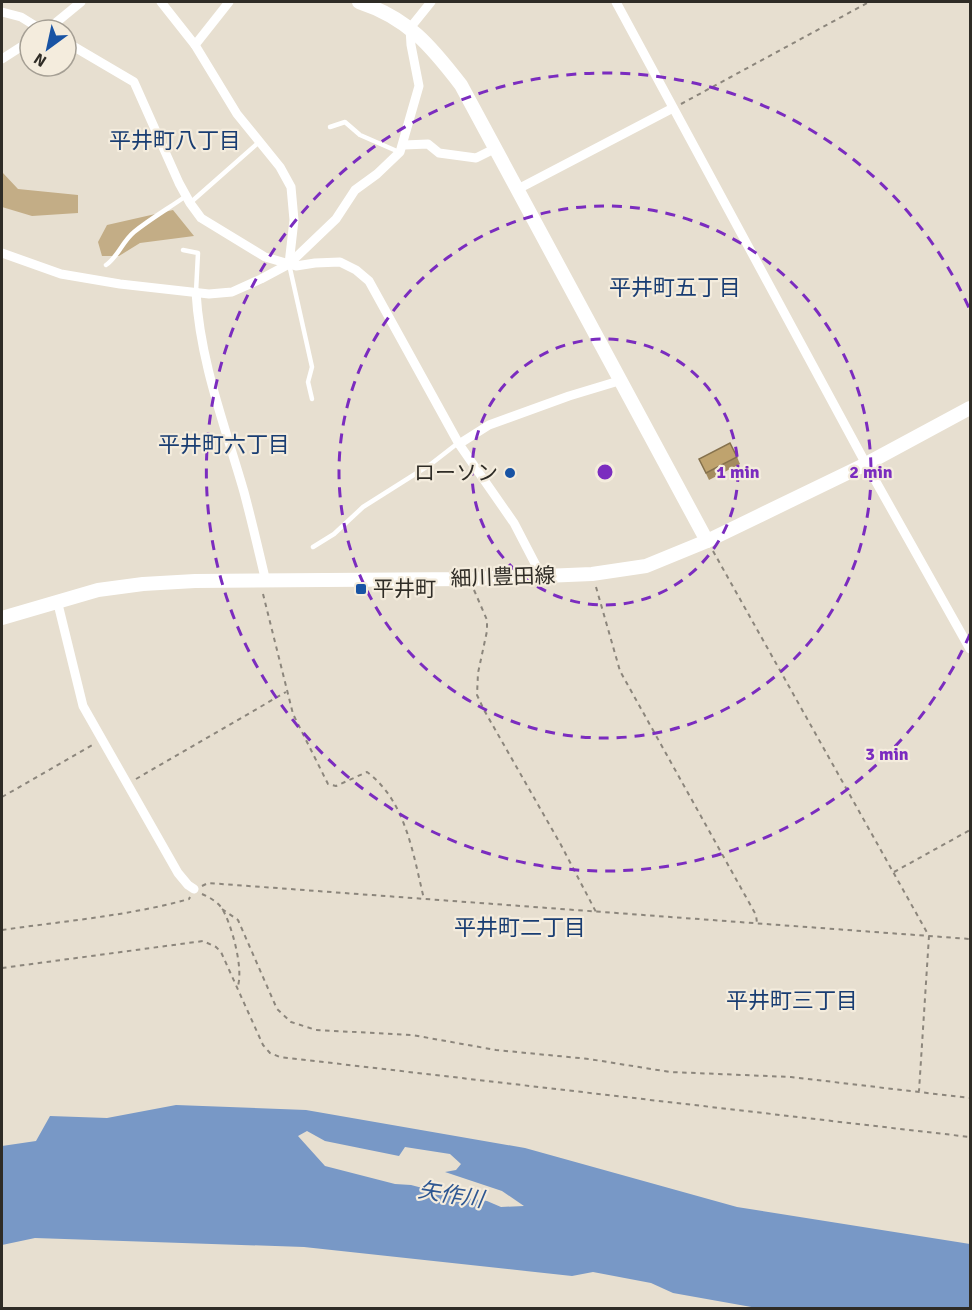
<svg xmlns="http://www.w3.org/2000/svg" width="972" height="1310" font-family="Signika,'Noto Sans JP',sans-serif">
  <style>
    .green { fill: #c3ad86 }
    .water { fill: #7898c6; fill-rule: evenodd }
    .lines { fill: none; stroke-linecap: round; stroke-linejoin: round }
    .path { stroke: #8c867c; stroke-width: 2; stroke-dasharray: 4.5 4.5; stroke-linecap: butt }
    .lane { stroke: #fff; stroke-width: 4.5 }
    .street { stroke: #fff; stroke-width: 9 }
    .secondary { stroke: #fff; stroke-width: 14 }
    .wall { fill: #a48c5f }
    .building { fill: #bfa36e; stroke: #86724d; stroke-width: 1.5 }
    .ring { fill: none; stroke: #7b2cbf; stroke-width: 3; stroke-dasharray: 10 8 }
    .poi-dot { fill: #1853a4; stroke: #f4ecdd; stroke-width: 2 }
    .labels { text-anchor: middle; stroke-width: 4.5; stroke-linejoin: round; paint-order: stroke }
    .poi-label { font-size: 21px; fill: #2f2c26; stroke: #f4ecdd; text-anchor: end }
    .street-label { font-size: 21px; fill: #2f2c26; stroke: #f4ecdd }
    .neighbourhood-label { font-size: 22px; fill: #193d72; stroke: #f4ecdd }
    .water-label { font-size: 22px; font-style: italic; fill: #2e5792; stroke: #f4ecdd }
    .centre { fill: #7b2cbf; stroke: #f4ecdd; stroke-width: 3 }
    .ring-label { font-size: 18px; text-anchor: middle; font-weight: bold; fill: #7b2cbf; stroke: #f4ecdd; stroke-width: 4.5; stroke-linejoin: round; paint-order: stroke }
  </style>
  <rect width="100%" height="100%" fill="#e7dfd0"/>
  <g class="green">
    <polygon points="2,172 18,189 78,195 78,213 32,216 2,207"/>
    <polygon points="173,210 194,236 140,243 119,256 102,256 98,242 107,225"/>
  </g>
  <path class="water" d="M176 1105 306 1110 525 1148 737 1207 970 1244V1308H757L673 1293 651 1283 593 1272 572 1276 304 1247 35 1238 2 1245V1146L36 1141 50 1116 107 1118ZM307 1131 325 1141 399 1156 405 1147 450 1154 461 1164 456 1170 445 1172 502 1191 524 1206 501 1207 487 1201 453 1196 411 1185 395 1184 325 1166 298 1136Z"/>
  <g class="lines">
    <g class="path">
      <polyline points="681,104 869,2"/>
      <polyline points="713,551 929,936 919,1091"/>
      <polyline points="596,587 620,671 756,915 757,923"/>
      <polyline points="474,590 487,620 487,631 478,673 477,695 484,710 561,845 596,912"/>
      <path d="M263 594 293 714 328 784 336 786 367 772C406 801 413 854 424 899"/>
      <polyline points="136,779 286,692"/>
      <polyline points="2,797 94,744"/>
      <polyline points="894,872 970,830"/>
      <polyline points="202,886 208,883 970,939"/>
      <path d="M202 894C209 897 216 901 221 907 231 921 245 972 237 988"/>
      <polyline points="222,909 238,920 277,1009 291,1022 316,1030 412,1035 496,1050 589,1059 670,1072 791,1077 970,1098"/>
      <path d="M2 930C64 921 128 916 189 899L190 897"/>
      <polyline points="2,968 203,941 216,947 221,952 263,1045 270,1053 280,1057 970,1137"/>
    </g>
    <g class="lane">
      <polyline points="330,127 345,122 360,135 399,152"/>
      <polyline points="190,203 259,142"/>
      <polyline points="183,250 198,253 196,292"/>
      <polyline points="289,264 312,367 308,382 312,399"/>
      <path d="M106 265C118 257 122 242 134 232 150 219 169 208 186 196"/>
      <polyline points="313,547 334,534 363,507 431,464 458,443"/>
    </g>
    <g class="street">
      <polyline points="161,2 195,45 237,114 280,167 291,187 294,220 289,264"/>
      <polyline points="616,2 866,464 970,649"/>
      <polyline points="2,12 21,17 42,30"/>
      <polyline points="47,30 81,2"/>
      <polyline points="66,42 134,82 179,183 190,203 201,218 265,257 296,266 315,263 340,262 356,270 369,281 459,444 514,523 541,575"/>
      <polyline points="195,45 229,2"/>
      <polyline points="2,59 30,41"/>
      <polyline points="404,145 428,144 439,153 476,158 494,149"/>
      <polyline points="518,189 673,108"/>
      <polyline points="2,253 61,274 120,284 209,294 232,292 261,279 289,264 336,219 355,190 377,174 400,152 419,86 411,45 410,28 431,2"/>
      <path d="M196 292C200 362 225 426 244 492 252 522 259 552 266 582"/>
      <polyline points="459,444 489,425 569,396 622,380"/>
      <polyline points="57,600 83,706 178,873 188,885 194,889"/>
    </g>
    <g class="secondary">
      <path d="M359 2C408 18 431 46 461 85L707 541"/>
      <polyline points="2,618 98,590 143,584 195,581 470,579 592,574 646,566 707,541 866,464 970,408"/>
    </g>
  </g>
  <polygon class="wall" points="737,457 740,464 709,480 699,459"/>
  <polygon class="building" points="730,443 737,457 706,473 699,459"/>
  <g class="ring">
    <circle cx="605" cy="472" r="133"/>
    <circle cx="605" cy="472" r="266"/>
    <path d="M970 634A399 399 0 1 1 970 310"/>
  </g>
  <g class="poi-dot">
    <circle cx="510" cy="473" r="6"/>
    <rect x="355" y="583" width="12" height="12" rx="3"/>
  </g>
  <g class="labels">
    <g class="poi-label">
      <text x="498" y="480">ローソン</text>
      <text x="373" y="596" text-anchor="start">平井町</text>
    </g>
    <g class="street-label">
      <text transform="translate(503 577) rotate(-2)" y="7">細川豊田線</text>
    </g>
    <g class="neighbourhood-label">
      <text x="175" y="148">平井町八丁目</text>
      <text x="675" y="295">平井町五丁目</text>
      <text x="224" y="452">平井町六丁目</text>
      <text x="520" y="935">平井町二丁目</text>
      <text x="792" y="1008">平井町三丁目</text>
    </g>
    <g class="water-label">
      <text transform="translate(451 1194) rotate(9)" y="8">矢作川</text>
    </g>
  </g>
  <circle cx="605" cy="472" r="9" class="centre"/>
  <g class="ring-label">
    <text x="738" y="478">1 min</text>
    <text x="871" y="478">2 min</text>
    <text x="887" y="760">3 min</text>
  </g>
  <rect width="972" height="1310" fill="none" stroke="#2f2c26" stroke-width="6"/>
  <g transform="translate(48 48) rotate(213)"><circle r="28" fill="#f4ecdd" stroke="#a59f94" stroke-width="1.5"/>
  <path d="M0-4.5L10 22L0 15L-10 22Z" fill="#1853a4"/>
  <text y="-9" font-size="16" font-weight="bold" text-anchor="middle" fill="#2f2c26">N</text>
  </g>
</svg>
